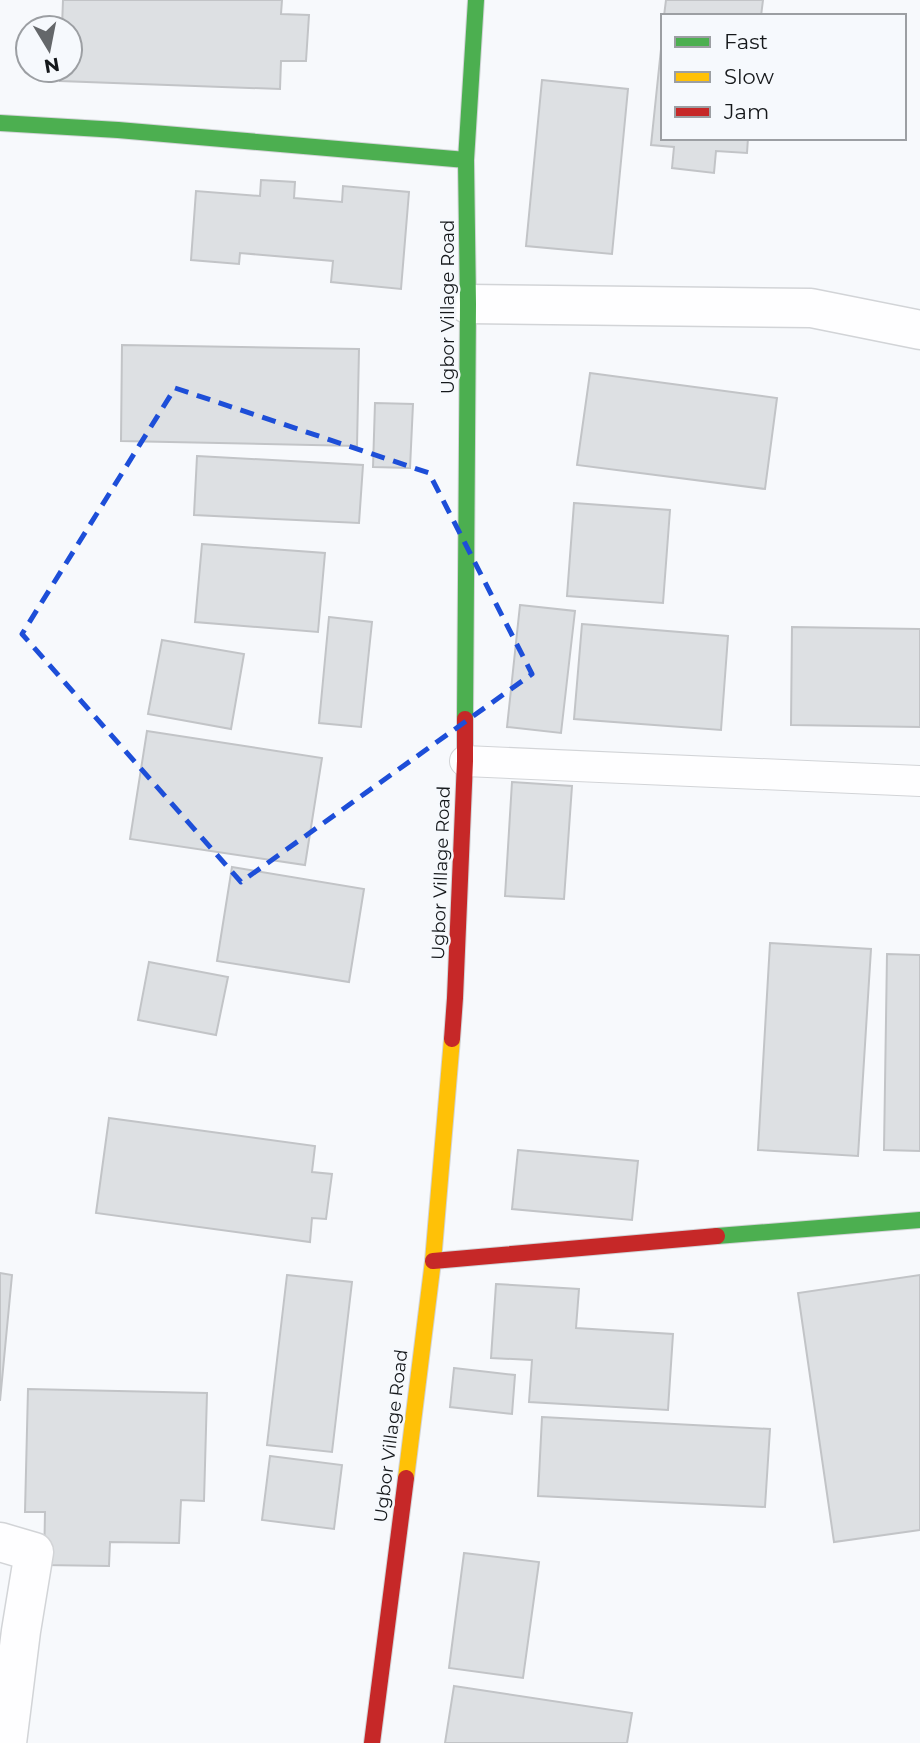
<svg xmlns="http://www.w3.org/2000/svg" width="920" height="1743" font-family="Montserrat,sans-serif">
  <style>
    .building { fill: #dde0e3; stroke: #c2c4c7; stroke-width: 2 }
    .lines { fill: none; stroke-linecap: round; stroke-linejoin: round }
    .lane-casing { stroke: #d2d4d7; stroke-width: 32 }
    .street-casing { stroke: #d2d4d7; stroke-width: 41 }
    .fast-casing { stroke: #d2d4d7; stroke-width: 18 }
    .slow-casing { stroke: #d2d4d7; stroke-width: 18 }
    .jam-casing { stroke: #d2d4d7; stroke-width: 18 }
    .lane { stroke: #fefeff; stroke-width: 30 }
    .street { stroke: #fefeff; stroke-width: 38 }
    .fast { stroke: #4caf50; stroke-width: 16 }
    .slow { stroke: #ffc107; stroke-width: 16 }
    .jam { stroke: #c62828; stroke-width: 16 }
    .marked { fill: none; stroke: #1d4ed8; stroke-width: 5; stroke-dasharray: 14 9; stroke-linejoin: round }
    .labels { text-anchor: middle; stroke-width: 5; stroke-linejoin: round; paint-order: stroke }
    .street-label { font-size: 18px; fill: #15181b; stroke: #f6f9fd }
  </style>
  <rect width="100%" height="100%" fill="#f7f9fc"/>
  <g class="building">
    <polygon points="63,0 282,0 281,14 309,15 306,61 281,61 280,89 60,81 60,70 70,70 70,28 62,28"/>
    <polygon points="666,0 763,0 761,16 664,16"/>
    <polygon points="663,30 663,138 748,138 747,153 716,151 714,173 672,168 674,147 651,145"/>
    <polygon points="542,80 628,89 612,254 526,246"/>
    <polygon points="261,180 295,182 294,198 342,202 343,186 409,192 401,289 331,282 333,261 240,253 239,264 191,260 196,191 260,196"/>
    <polygon points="122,345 359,349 357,446 121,441"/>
    <polygon points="590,373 777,398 765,489 577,465"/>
    <polygon points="375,403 413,404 410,468 373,467"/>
    <polygon points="197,456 363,465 359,523 194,515"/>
    <polygon points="574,503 670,510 663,603 567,596"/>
    <polygon points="202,544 325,553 318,632 195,622"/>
    <polygon points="520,605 575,611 561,733 507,727"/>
    <polygon points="329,617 372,622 361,727 319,723"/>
    <polygon points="582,624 728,636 721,730 574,719"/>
    <polygon points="792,627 920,629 920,727 791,725"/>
    <polygon points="162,640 244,654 231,729 148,714"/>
    <polygon points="147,731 322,758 305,865 130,839"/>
    <polygon points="512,782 572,786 564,899 505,896"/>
    <polygon points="232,867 364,889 349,982 217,961"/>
    <polygon points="770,943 871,949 858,1156 758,1150"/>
    <polygon points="887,954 920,955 920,1151 884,1150"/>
    <polygon points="149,962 228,977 216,1035 138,1020"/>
    <polygon points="109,1118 315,1146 312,1172 332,1174 326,1219 312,1218 310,1242 96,1213"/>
    <polygon points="518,1150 638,1161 632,1220 512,1209"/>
    <polygon points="0,1273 12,1275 0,1401"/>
    <polygon points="287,1275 352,1282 332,1452 267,1445"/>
    <polygon points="920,1275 920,1530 834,1542 798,1293"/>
    <polygon points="496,1284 579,1289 576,1328 673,1334 668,1410 529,1402 532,1360 491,1358"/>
    <polygon points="454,1368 515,1375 512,1414 450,1407"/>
    <polygon points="28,1389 207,1393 204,1501 181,1500 179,1543 110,1542 109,1566 44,1565 45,1512 25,1512"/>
    <polygon points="542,1417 770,1429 765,1507 538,1496"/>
    <polygon points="270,1456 342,1465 334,1529 262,1520"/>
    <polygon points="464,1553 539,1562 523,1678 449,1668"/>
    <polygon points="454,1686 632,1713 627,1743 445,1743"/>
  </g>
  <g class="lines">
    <defs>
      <polyline id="lane" points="465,761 920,781"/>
      <g id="street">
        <polyline points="468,304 811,308 920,330"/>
        <polyline points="0,1542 34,1552 21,1631 7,1743"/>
      </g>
      <g id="fast">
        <polyline points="0,123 118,130 466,160"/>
        <polyline points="465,719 468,304 466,160 476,0"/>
        <polyline points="717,1236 920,1220"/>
      </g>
      <polyline id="slow" points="406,1478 433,1261 452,1039"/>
      <g id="jam">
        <polyline points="452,1039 455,998 465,761 465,719"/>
        <polyline points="433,1261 717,1236"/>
        <polyline points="372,1743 406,1478"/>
      </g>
    </defs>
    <use href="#lane" class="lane-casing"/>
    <use href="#street" class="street-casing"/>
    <use href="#fast" class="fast-casing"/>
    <use href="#slow" class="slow-casing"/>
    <use href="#jam" class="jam-casing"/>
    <use href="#lane" class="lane"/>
    <use href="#street" class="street"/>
    <use href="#fast" class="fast"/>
    <use href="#slow" class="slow"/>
    <use href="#jam" class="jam"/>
  </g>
  <path class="marked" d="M175 388 429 473 532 674 241 882 22 634Z"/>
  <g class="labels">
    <g class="street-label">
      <text transform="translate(448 307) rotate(-90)" y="6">Ugbor Village Road</text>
      <text transform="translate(441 873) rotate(-88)" y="6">Ugbor Village Road</text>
      <text transform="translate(391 1436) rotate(-83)" y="6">Ugbor Village Road</text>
    </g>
  </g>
  <rect x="661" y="14" width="245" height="126" fill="#f6f9fd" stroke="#9c9fa3" stroke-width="2"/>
  <rect x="675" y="37" width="35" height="10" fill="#4caf50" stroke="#9c9fa3" stroke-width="2"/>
  <text x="724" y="49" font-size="21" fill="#15181b">Fast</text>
  <rect x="675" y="72" width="35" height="10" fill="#ffc107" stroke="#9c9fa3" stroke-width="2"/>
  <text x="724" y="84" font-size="21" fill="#15181b">Slow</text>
  <rect x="675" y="107" width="35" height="10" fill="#c62828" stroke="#9c9fa3" stroke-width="2"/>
  <text x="724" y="119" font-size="21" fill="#15181b">Jam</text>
  <g transform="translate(49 49) rotate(170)"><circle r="33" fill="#f6f9fd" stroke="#9c9fa3" stroke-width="2"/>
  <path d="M0-5L12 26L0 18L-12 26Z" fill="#64676a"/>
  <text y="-10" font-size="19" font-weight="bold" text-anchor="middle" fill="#15181b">N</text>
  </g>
</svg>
